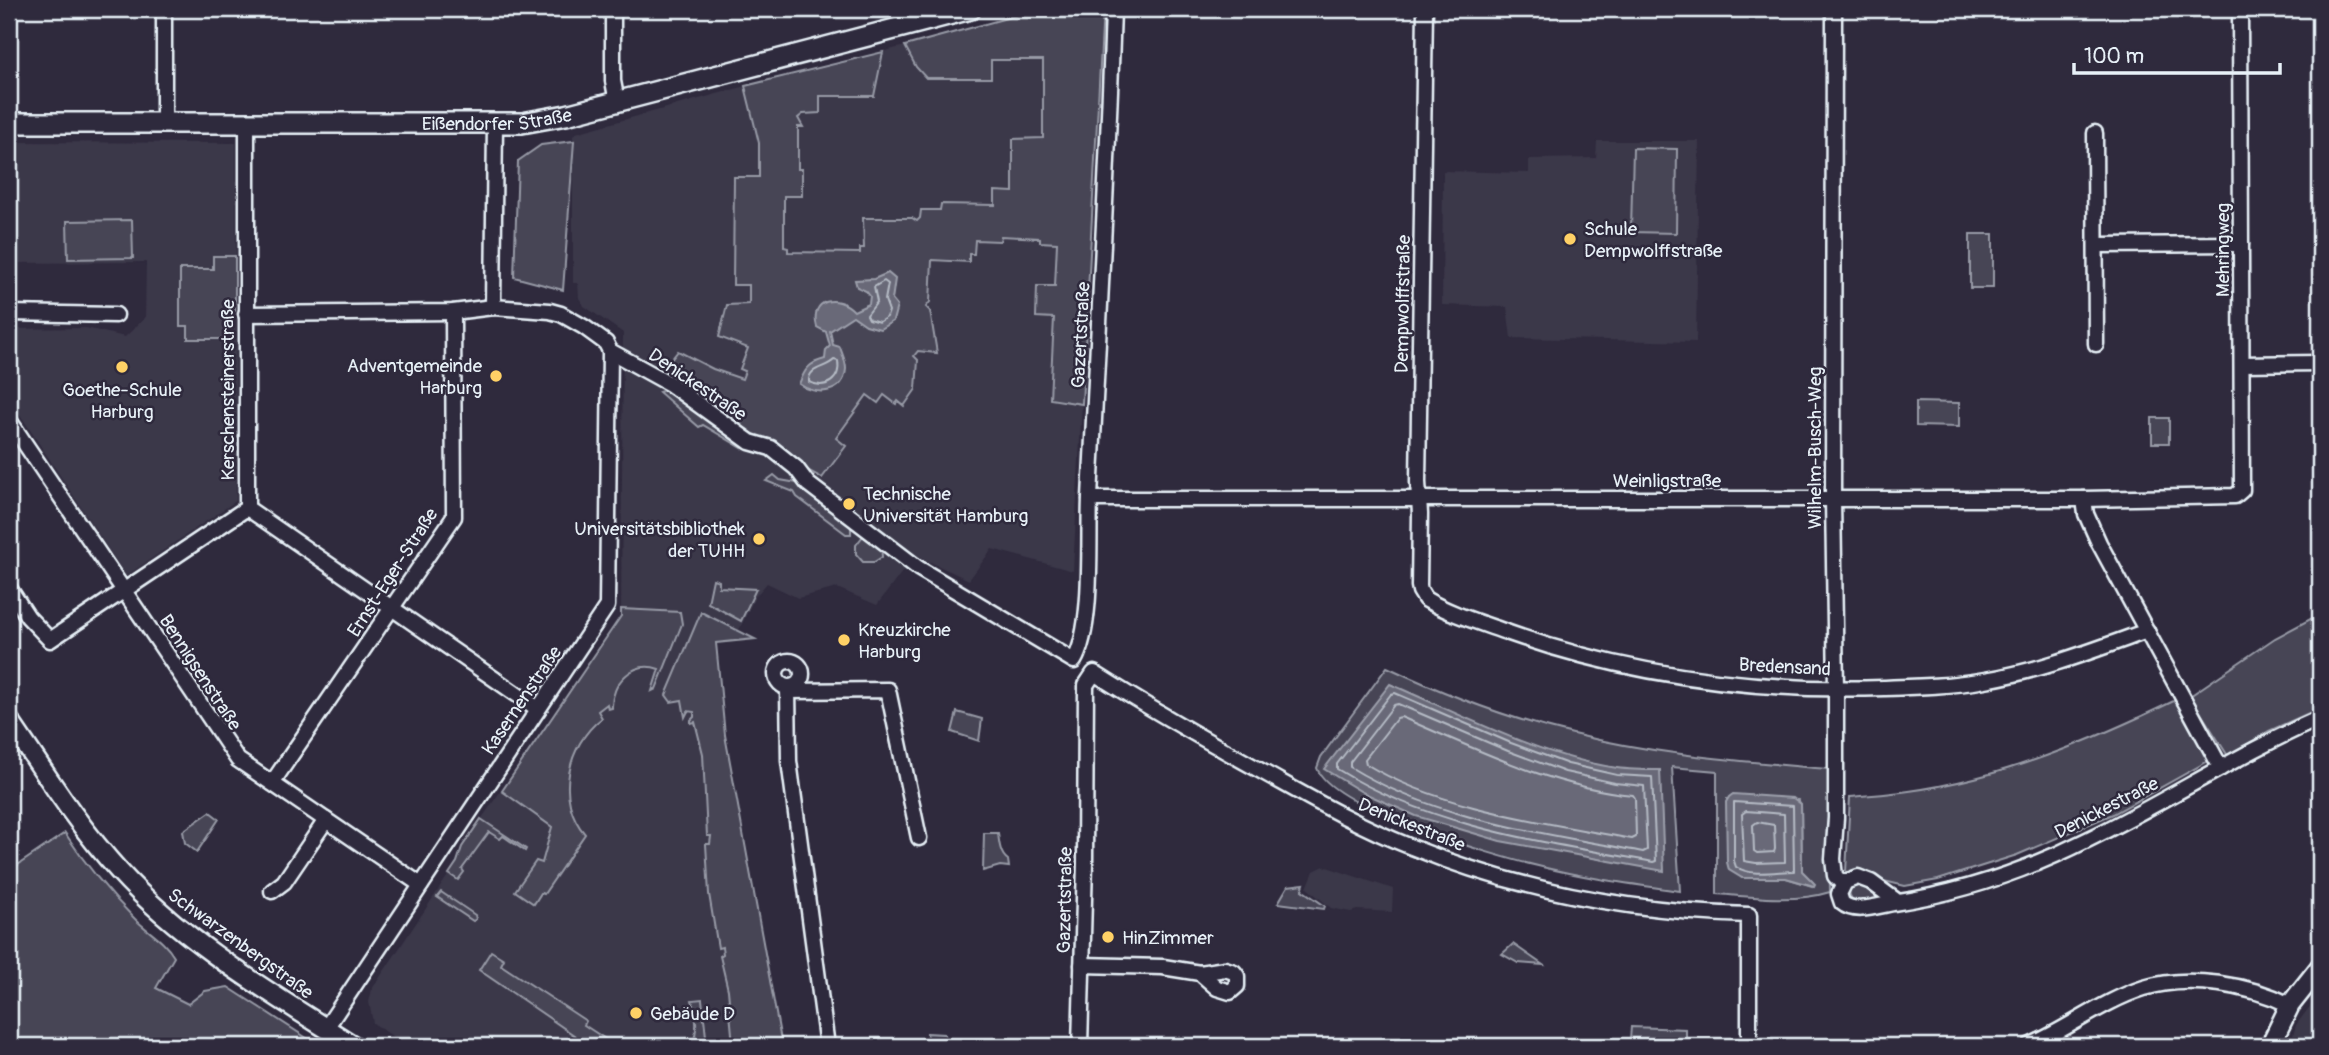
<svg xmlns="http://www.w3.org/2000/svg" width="2329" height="1055" font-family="Pangolin,sans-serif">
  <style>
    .built { fill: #3b3749 }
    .green { fill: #464455; stroke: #979aa6; stroke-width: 2; fill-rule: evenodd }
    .water { fill: #696978; stroke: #9c9fab; stroke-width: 2 }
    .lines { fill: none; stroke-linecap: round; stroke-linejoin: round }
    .shore { stroke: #b5bbc5; stroke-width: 2 }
    .minor-casing { stroke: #e8f1f8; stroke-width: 19 }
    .tertiary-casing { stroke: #e8f1f8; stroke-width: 23 }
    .secondary-casing { stroke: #e8f1f8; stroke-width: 24 }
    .minor { stroke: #2f2a3d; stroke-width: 14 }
    .tertiary { stroke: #2f2a3d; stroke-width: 18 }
    .secondary { stroke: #2f2a3d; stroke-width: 19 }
    .poi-dot { fill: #ffd166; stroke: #2f2a3d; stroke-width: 2.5 }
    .labels { text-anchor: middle; stroke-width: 5; stroke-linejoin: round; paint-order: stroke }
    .street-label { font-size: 19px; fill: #e8f1f8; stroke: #2f2a3d }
    .poi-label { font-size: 19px; fill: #e8f1f8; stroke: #2f2a3d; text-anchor: start }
  </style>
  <rect width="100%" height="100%" fill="#2f2a3d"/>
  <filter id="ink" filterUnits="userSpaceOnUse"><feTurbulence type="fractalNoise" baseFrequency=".0143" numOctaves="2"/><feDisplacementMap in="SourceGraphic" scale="14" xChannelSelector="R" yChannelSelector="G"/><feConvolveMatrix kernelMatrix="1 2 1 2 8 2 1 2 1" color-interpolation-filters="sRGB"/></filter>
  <g filter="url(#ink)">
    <g class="built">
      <polygon points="1039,9 1103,9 1073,571 992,549 969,580 915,555 877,605 837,588 798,598 767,583 755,597 739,630 714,618 725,735 782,1046 407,1046 373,1023 369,1002 372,989 457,862 462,847 621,616 623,333 584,306 579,298 578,283 573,283 573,136 576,133 753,84 905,46"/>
      <polygon points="1597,141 1699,141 1696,342 1511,338 1507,307 1442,305 1443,171 1529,173 1529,159 1596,158"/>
      <polygon points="9,142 236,143 236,501 126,576 9,398 9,329 86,328 125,337 145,318 146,262 9,263"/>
      <polygon points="1324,866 1393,889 1392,912 1357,910 1351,912 1331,908 1307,888 1314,871"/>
      <polygon points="2320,993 2320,1046 2290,1046 2296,1025"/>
    </g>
    <g class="green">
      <polygon points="1040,9 1103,9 1082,404 1050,399 1054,318 1036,317 1037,286 1055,286 1057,243 1040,242 1040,238 1001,236 1000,241 975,240 974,254 969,254 969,262 932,260 930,302 926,307 930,311 937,353 918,351 914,356 918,360 916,389 904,406 898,401 896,404 884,395 878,403 867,395 836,438 846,446 822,478 796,464 663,370 678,351 713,369 742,379 745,371 740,369 748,348 719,337 727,305 749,304 749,285 733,285 734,177 759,177 759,143 745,86 883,52 874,96 820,96 820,113 803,114 798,118 803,127 798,127 798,169 802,169 802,196 784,196 784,247 788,248 788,252 860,253 860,248 864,248 863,218 912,218 917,221 920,218 921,210 940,210 941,204 995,205 995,191 1013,192 1013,139 1043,138 1043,60 991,60 991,78 926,78 916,67 905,46"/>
      <polygon points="574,141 563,290 514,277 518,161 541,145"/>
      <polygon points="1633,148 1677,149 1676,233 1631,232"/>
      <polygon points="132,220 133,258 68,259 67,221"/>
      <rect x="1970" y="234" width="23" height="54"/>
      <polygon points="213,256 235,256 235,311 226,311 226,339 188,339 188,326 180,326 180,269 213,269"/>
      <polygon points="665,390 743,444 742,448 703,425 699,427 659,392"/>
      <polygon points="1916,402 1959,403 1959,427 1916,426"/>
      <rect x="2152" y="418" width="17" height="25"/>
      <polygon points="774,475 780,480 803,484 851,522 851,534 846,534 797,497 794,492 766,481"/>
      <polygon points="863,536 870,537 881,545 882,557 874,562 863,562 856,554 856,545"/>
      <polygon points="713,579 719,581 719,587 756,589 741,621 708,603"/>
      <path d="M621 609 680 612 682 624 656 689 652 691 659 669C633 660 611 683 612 708L608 709 607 704 598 711 602 718C567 745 555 799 585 834L544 894 541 893 534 904 515 891 536 861 542 863 552 827 502 791 621 616Z"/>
      <polygon points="701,612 755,639 716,643 725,735 782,1046 733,1045 728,990 720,956 723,954 722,947 718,948 709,894 706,844 710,844 711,836 707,836 703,754 695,722 691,723 691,720 694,717 694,712 688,711 685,717 682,700 671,702 666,695"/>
      <polygon points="2320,614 2320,708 2269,731 2228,756 2190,696 2275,638"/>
      <path d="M1387 667C1447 695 1509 719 1573 734 1657 755 1743 761 1828 769L1830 892C1795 903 1753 897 1717 894V771L1672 767 1680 891C1632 884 1585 878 1538 866 1495 856 1331 808 1317 768L1321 757ZM1727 799 1798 800 1801 804 1802 871 1813 882 1812 886 1786 878H1742L1727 862Z"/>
      <path d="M2178 699 2208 761 2113 814 2017 855 1938 880 1905 886 1846 872 1850 797C1870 795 1890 794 1909 791 2004 778 2093 740 2178 699Z"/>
      <polygon points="957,712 982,719 979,741 952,732"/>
      <polygon points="210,812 219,819 197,852 185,843 183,831"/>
      <polygon points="481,819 526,849 525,851 503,836 500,839 489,832 462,869 464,872 458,880 449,874 457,862 462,847"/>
      <path d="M65 833C85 864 109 893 135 919 148 932 165 941 174 957L156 988 188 1004 205 991 228 987 319 1046H9V871Z"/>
      <path d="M984 833H998C999 842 1000 855 1008 860L1009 867 1000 866 983 871Z"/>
      <path d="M1860 882 1879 895 1881 899 1879 902C1865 902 1845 906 1850 886Z"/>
      <polygon points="1304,884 1302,890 1325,906 1324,909 1278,903 1288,886"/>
      <polygon points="441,892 475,915 476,919 473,921 437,897"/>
      <polygon points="1513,944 1543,965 1518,963 1502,954"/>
      <polygon points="491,951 504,959 501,965 586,1021 584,1025 616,1046 590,1046 479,970"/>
      <path d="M702 999 707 1046H692C698 1030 697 1017 692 1000Z"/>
      <polygon points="1631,1027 1686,1029 1686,1041 1630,1039"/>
      <polygon points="927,1033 944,1034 951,1044 927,1043"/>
    </g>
    <g class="water">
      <path d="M888 273 895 279 892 300 897 306 893 321 880 329 866 325 853 316 830 331 833 345 840 347C842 354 846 361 846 369 844 395 815 396 799 384 805 369 809 363 825 359L826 350 830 346 826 332 817 327C809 298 838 294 854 311L869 304 870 296 866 291 857 287 855 280 874 279Z"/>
      <path d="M1390 684C1463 715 1538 756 1617 768 1631 770 1646 770 1660 770L1664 871 1500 841 1416 816 1362 792 1324 769Z"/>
      <polygon points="1733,794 1793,798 1801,804 1802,871 1815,884 1814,886 1786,878 1742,878 1729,870 1727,862 1726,802 1729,797"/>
    </g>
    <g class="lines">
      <g class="shore">
        <polygon points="884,281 888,284 885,300 889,311 887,317 879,322 869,319 867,315 877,302 874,287"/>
        <path d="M834 360 838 361C841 380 826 390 809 382 808 367 825 369 834 360Z"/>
        <path d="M1395 693 1511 743 1568 764 1617 775 1652 777 1656 861 1653 862C1544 842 1433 828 1337 769V764L1391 694Z"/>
        <path d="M1398 704 1508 751 1565 772 1615 783 1644 786 1647 850 1643 852C1544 833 1438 821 1350 767V762L1394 705Z"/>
        <path d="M1401 717C1476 749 1551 787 1633 795L1635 798 1636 837 1632 839C1548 823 1439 809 1366 764L1365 759 1397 718Z"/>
        <path d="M1734 802 1793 806 1794 871C1777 871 1752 877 1736 867L1734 861Z"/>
        <polygon points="1746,811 1784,814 1785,862 1756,863 1744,861 1742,814"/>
        <polygon points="1757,822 1774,825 1775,849 1774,852 1757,853 1754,851 1753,825"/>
      </g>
      <defs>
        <g id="minor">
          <polyline points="613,9 613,81 617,102"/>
          <path d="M1425 9 1418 482 1420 514 1419 586 1420 591 1425 599C1450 614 1481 623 1509 633 1629 675 1757 692 1884 688 1917 687 1952 686 1985 680 2040 671 2094 650 2147 631"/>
          <polyline points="1834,9 1833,499 1836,688 1836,818 1833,859 1835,876 1843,884"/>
          <polyline points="164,123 164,9"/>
          <polyline points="2095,133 2096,344"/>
          <polyline points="2096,245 2241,244"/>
          <polyline points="493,307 495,124"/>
          <polyline points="9,313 116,315"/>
          <path d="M246 314 453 312 493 307 550 311 561 314 584 327 606 343 610 351 670 384 750 442 771 448 796 468 808 484 918 568 1074 661C1094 627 1088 539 1090 498 1098 335 1108 172 1113 9"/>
          <polyline points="2242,364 2320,363"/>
          <polyline points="9,420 238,760 421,885"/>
          <polyline points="1090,499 2084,499 2235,496 2242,490 2240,9"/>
          <polyline points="2084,499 2086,514 2099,543 2221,768"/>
          <polyline points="247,508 538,709"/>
          <polyline points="9,588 28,617 50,640 247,508 247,124"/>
          <circle cx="789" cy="674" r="13"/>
          <polyline points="788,687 789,761 827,1046"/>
          <polyline points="788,691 888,690 919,838"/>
          <polyline points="272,783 454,517 453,312"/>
          <polyline points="272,891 284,882 326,820"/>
          <path d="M1898 902 1871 882 1858 877 1845 882 1839 894 1842 903C1855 914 1877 906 1893 903 1960 893 2028 870 2089 839 2167 801 2240 753 2320 718"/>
          <polyline points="1082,965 1163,967 1200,973 1225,969 1234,972 1237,976 1237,986 1230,992 1217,988 1200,973"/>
          <polyline points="326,1028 607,606 610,351"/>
          <path d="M1080 1046 1085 863 1086 685 1094 673C1152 710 1212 744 1272 777 1317 802 1361 827 1409 846 1517 890 1633 912 1749 915V1046"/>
          <path d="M2029 1046C2068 1029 2103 1001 2144 988 2188 974 2250 985 2290 1005"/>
        </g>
        <g id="tertiary">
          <path d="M9 720C44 771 77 825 119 871 183 942 274 995 354 1046"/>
          <polyline points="2270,1046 2290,1005 2320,967"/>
        </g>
        <g id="secondary">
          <path id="s1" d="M9 123H522L566 115 971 9"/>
        </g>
      </defs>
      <use href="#minor" class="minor-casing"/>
      <use href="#tertiary" class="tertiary-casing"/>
      <use href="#secondary" class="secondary-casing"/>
      <use href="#minor" class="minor"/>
      <use href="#tertiary" class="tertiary"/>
      <use href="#secondary" class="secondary"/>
    </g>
  </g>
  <g class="poi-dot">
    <circle cx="1570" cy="239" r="7"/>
    <circle cx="122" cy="367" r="7"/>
    <circle cx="496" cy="376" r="7"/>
    <circle cx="849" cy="504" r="7"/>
    <circle cx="759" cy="539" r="7"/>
    <circle cx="844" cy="640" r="7"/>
    <circle cx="1108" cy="937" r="7"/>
    <circle cx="636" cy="1013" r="7"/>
  </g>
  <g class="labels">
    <g class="street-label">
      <text dy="7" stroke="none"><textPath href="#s1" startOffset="488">Eißendorfer Straße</textPath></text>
      <text transform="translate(2222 250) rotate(-90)" y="7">Mehringweg</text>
      <text transform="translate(1402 304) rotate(-89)" y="7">Dempwolffstraße</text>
      <text transform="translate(1080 335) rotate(-87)" y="7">Gazertstraße</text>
      <text transform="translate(698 384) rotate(34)" y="7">Denickestraße</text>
      <text transform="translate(227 390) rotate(-90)" y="7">Kerschensteinerstraße</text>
      <text transform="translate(1814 448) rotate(-90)" y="7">Wilhelm-Busch-Weg</text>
      <text x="1667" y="487">Weinligstraße</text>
      <text transform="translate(392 572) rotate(-57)" y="7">Ernst-Eger-Straße</text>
      <text transform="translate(1785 666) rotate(3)" y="7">Bredensand</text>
      <text transform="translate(201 672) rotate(57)" y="7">Bennigsenstraße</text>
      <text transform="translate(521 700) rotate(-56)" y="7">Kasernenstraße</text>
      <text transform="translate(2106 807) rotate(-27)" y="7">Denickestraße</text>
      <text transform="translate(1412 824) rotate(22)" y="7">Denickestraße</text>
      <text transform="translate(1064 900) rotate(-89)" y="7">Gazertstraße</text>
      <text transform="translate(241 943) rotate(36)" y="7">Schwarzenbergstraße</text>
    </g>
    <g class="poi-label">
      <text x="1584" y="235">Schule<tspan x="1584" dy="22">Dempwolffstraße</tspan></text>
      <text x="482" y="372" text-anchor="end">Adventgemeinde<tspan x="482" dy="22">Harburg</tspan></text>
      <text x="122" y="396" text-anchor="middle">Goethe-Schule<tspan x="122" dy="22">Harburg</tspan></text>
      <text x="863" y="500">Technische<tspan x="863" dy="22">Universität Hamburg</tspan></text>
      <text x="745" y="535" text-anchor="end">Universitätsbibliothek<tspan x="745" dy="22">der TUHH</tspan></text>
      <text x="858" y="636">Kreuzkirche<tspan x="858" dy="22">Harburg</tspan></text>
      <text x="1122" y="944">HinZimmer</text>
      <text x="650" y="1020">Gebäude D</text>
    </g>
  </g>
  <rect width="2329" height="1055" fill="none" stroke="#2f2a3d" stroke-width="35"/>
  <rect x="18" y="18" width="2294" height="1020" fill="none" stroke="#e8f1f8" stroke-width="2.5" filter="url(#ink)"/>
  <path d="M2074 63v10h206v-10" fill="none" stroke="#e8f1f8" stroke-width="3.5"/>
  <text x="2084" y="63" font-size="21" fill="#e8f1f8" stroke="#2f2a3d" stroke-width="5" paint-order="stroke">100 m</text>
</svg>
